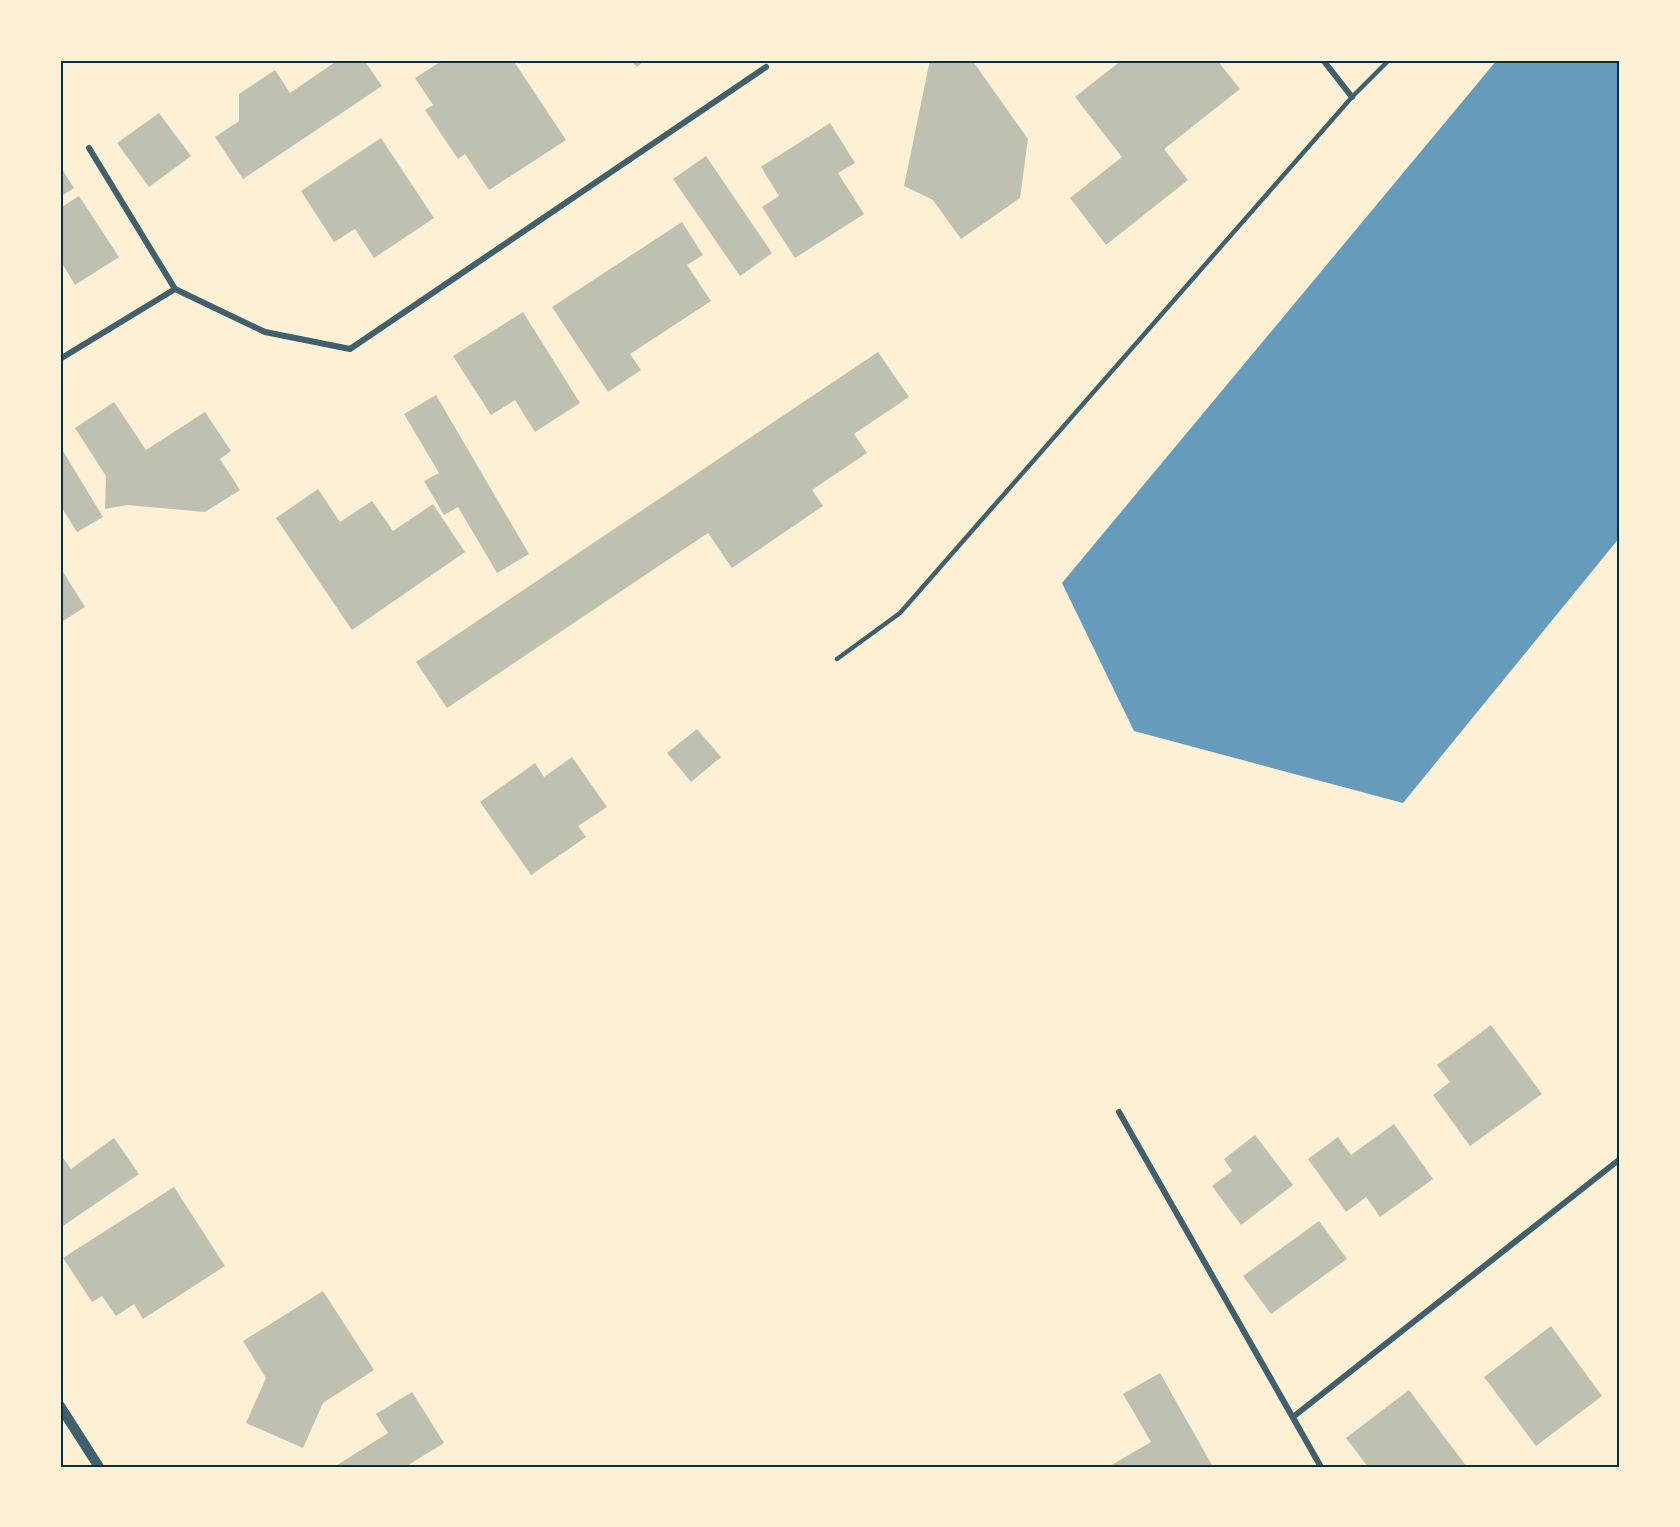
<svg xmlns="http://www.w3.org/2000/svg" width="1680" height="1527" font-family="'DejaVu Sans',sans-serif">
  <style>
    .water { fill: #669bbc }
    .building { fill: #bec0b2 }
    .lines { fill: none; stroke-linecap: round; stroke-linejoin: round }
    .service { stroke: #3f606c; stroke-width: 4.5 }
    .minor { stroke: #3f606c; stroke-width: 6 }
    .tertiary { stroke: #3f606c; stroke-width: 10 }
    .neatline { fill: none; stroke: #003049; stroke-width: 2 }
  </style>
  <rect width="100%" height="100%" fill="#fdf0d5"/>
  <polygon class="water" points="1497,60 1620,60 1620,537 1403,803 1134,731 1062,583"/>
  <g class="building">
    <polygon points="338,60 364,60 382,86 243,179 215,137 239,121 239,94 275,70 290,93"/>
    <polygon points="443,60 493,60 495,63 499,60 513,60 566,140 489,190 465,154 458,159 425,110 433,105 415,78"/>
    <polygon points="631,60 645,60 637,67"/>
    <polygon points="930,60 972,60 1028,139 1020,198 961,239 933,200 904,186"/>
    <polygon points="1122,60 1217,60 1240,89 1164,149 1188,180 1106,245 1070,198 1122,157 1075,97"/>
    <polygon points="159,113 191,156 149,187 117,143"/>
    <polygon points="830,123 855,163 838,173 864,214 795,258 762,207 779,196 761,167"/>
    <polygon points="381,138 434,218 374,258 355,229 334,242 301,191"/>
    <polygon points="706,156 772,253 740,276 673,179"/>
    <polygon points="60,166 74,188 60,197"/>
    <polygon points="79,196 119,257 75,285 60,260 60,208"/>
    <polygon points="682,222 703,255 687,265 711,301 630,354 641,370 608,392 552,307"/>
    <polygon points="523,312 580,403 535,432 515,400 491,415 453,356"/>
    <polygon points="878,352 909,397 854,434 867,453 812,490 823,506 732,568 708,533 447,708 416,662"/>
    <polygon points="436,395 529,554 497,573 458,507 444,515 424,481 439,473 404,414"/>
    <polygon points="114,402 146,450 205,412 231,451 220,459 240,490 205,512 127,505 105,509 106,476 75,428"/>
    <polygon points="60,446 103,517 77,532 60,505"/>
    <polygon points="318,489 340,522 372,501 393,531 433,504 465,552 352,630 276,518"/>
    <polygon points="60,567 85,607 60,623"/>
    <polygon points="697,729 721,757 691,782 667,753"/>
    <polygon points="572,757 607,807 578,826 586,837 531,875 480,802 535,763 544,777"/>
    <polygon points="1491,1025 1542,1094 1470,1146 1433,1095 1450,1082 1437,1065"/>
    <polygon points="1394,1124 1433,1179 1380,1217 1366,1197 1346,1212 1308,1159 1338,1137 1351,1155"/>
    <polygon points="1255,1135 1293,1185 1241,1225 1212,1186 1232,1171 1224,1159"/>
    <polygon points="114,1138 139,1174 60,1228 60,1154 71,1169"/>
    <polygon points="174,1187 225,1266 143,1319 134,1304 116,1316 102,1296 92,1302 63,1258"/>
    <polygon points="1319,1221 1347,1259 1271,1314 1243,1276"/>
    <polygon points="323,1291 374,1370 323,1403 303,1448 246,1423 266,1378 243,1341"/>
    <polygon points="1551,1326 1602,1396 1536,1446 1484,1377"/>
    <polygon points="1160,1373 1213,1467 1108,1467 1151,1442 1123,1394"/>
    <polygon points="1409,1390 1467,1467 1368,1467 1346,1438"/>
    <polygon points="412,1392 444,1443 405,1467 334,1467 388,1433 376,1414"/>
  </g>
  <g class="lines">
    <polyline class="service" points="837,659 900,613 1352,97 1389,60"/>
    <g class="minor">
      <polyline points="1323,60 1352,97"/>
      <polyline points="89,148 175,289 265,332 350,349 766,67"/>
      <polyline points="60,359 175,289"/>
      <polyline points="1119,1112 1321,1467"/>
      <polyline points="1293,1417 1620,1159"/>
    </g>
    <polyline class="tertiary" points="60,1406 99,1467"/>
  </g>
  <rect width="1680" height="1527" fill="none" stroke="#fdf0d5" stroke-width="123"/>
  <rect x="62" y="62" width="1556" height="1404" class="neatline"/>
</svg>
